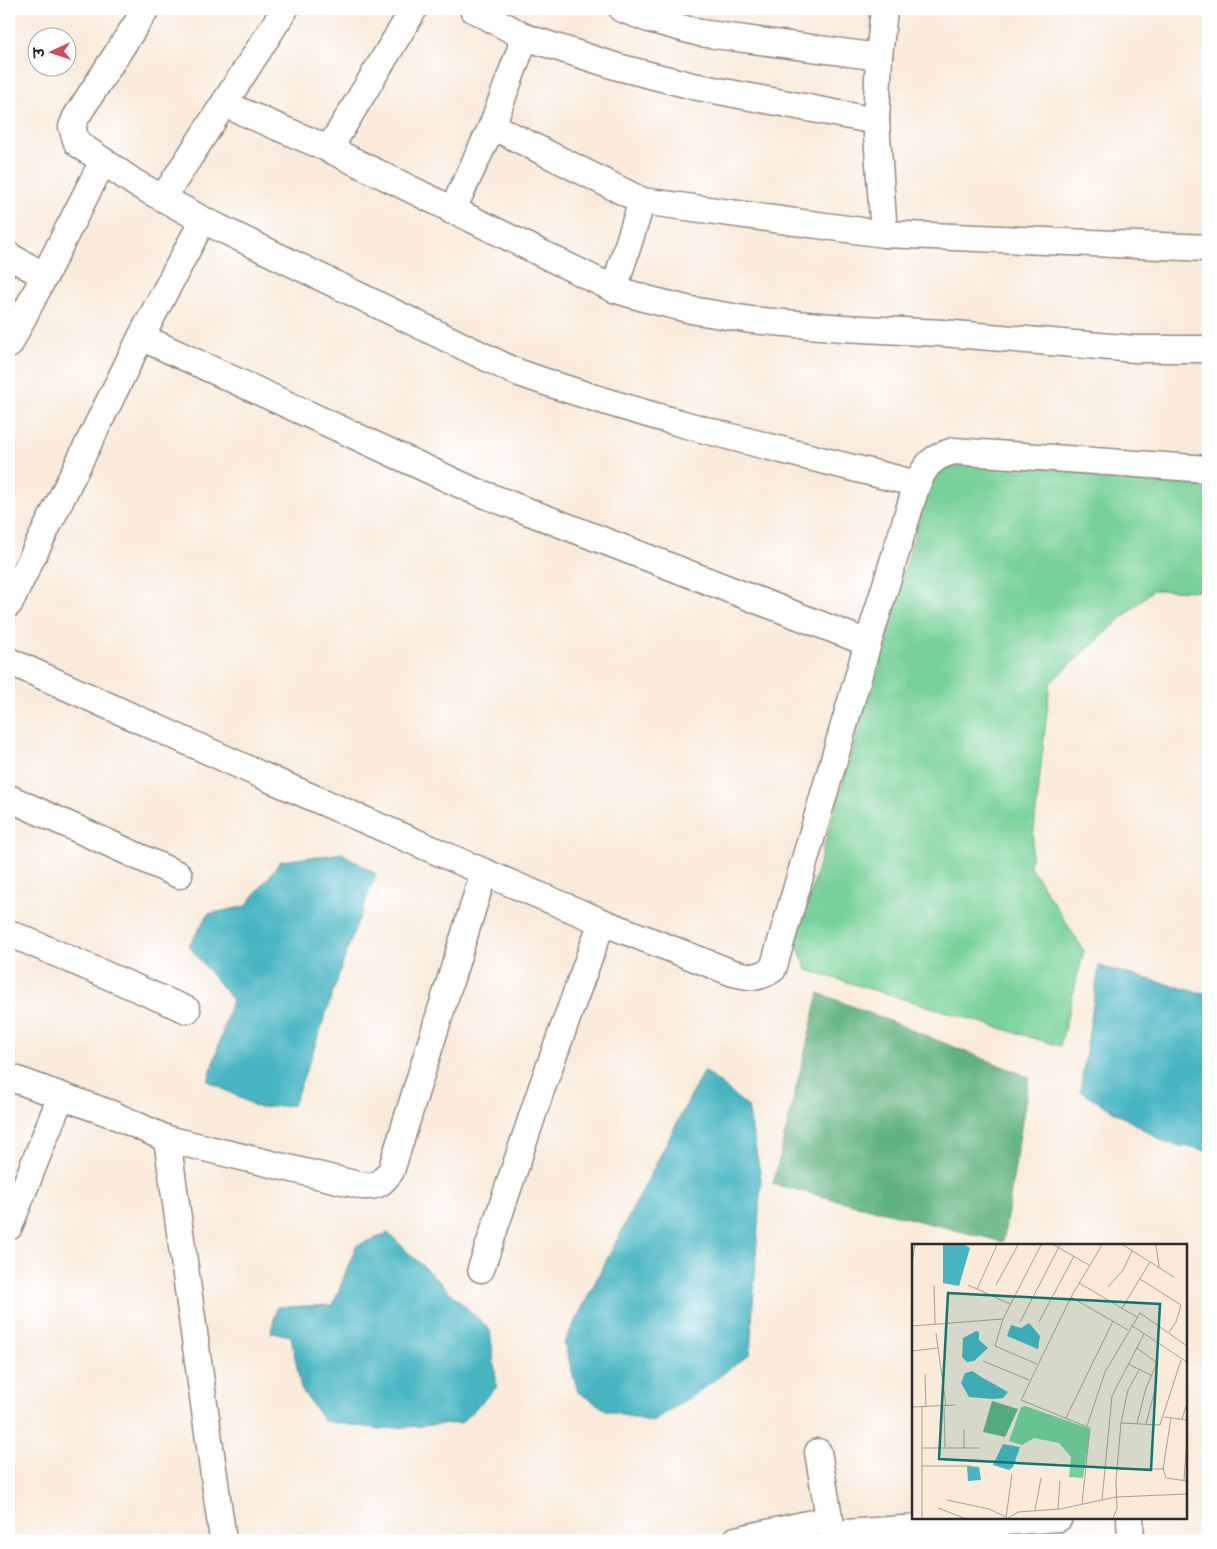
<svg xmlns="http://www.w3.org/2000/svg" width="1217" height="1549" font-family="'Indie Flower','Playpen Sans Deva',sans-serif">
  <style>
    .green { fill: #77d198; stroke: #517e62 }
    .forest { fill: #61b380; stroke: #466f56 }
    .water { fill: #47b5c2; stroke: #397076 }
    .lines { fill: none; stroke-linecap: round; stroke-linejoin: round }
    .street-casing { stroke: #928a82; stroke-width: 29 }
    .street { stroke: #fff; stroke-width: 26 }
    .inset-road { fill: none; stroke: #a79e94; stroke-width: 1 }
    .view { fill: #0f766e; fill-opacity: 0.15; stroke: #0f766e; stroke-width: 2.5 }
    .inset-edge { fill: none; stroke: #2b2b2b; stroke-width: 2.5 }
  </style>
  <rect width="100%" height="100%" fill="#fff"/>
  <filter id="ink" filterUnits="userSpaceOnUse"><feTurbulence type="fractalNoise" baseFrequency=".02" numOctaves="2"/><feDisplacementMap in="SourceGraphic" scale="10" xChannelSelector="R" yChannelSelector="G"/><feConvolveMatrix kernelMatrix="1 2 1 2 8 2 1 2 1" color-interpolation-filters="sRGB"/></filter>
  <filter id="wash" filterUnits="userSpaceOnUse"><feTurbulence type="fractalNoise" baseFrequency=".0096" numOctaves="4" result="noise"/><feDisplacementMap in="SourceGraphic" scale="20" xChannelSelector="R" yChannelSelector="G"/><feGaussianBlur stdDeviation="1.12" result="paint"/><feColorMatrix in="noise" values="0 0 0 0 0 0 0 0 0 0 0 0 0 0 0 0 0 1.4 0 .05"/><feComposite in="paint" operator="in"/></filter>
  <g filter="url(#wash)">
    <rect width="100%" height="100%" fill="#f9eada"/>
    <polygon class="green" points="958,459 1208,481 1208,591 1153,590 1050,683 1030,866 1084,951 1060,1046 807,970 796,943 931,478"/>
    <polygon class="forest" points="819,993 1029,1077 1003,1242 773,1184"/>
    <g class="water">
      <polygon points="342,853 376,874 344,959 312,1055 293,1105 259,1108 208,1081 232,1000 189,946 208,914 246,906 281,861"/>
      <polygon points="1099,966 1208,995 1208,1151 1166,1143 1080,1091"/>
      <polygon points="704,1070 748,1107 761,1178 750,1354 698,1392 652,1422 606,1410 578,1392 564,1343"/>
      <polygon points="388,1233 490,1330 497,1387 461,1423 379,1429 324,1421 301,1389 291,1336 271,1332 277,1307 333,1305 356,1246"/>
    </g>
  </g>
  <g filter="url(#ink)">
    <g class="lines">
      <defs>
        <g id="street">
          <path d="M146 9 76 117 72 127 77 143 135 183 203 220 514 371C645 418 782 450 917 484"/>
          <polyline points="473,9 525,37 618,67 693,86 876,121"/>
          <polyline points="622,9 649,19 700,33 879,57"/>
          <polyline points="224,104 329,149 614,289 647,299 691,310 751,320 843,328 942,333 1135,349 1208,349"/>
          <polyline points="492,126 642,201 884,234 1208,248"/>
          <polyline points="329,149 414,9"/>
          <polyline points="163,198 285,9"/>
          <polyline points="452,211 492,126 525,37"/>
          <polyline points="884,234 876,121 879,57 884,9"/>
          <polyline points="9,256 45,276"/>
          <polyline points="614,289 642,201"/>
          <polyline points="141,337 470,489 868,643"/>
          <polyline points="9,345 103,161"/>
          <polyline points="9,604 141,337 203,220"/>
          <path d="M9 661 270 779 484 872 602 922 733 973C752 977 756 980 773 969L868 643 917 484C926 464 932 457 954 451L1208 469"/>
          <polyline points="9,798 179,875"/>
          <polyline points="9,933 187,1010"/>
          <path d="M9 1077 114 1115 167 1139 363 1186C378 1187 382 1183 391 1171L484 872"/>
          <polyline points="167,1139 223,1540"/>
          <polyline points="9,1227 61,1096"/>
          <polyline points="481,1269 541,1090 602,922"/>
          <polyline points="818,1452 832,1535"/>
          <polyline points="1130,1518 1131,1540"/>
          <polyline points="832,1534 1059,1518"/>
          <polyline points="736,1540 830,1519"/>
        </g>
      </defs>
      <use href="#street" class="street-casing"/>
      <use href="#street" class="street"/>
    </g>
  </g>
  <g transform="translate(912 1244)">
    <rect width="275" height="275" fill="#f9eada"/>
    <path d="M113 162 176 184 178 187 171 234 157 233 159 213 147 199 122 194 110 201 97 197 109 163Z" fill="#77d198"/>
    <path d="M80 157 106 165 93 193 71 188Z" fill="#61b380"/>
    <path d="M31 1H53L58 4 47 42 31 39ZM117 79 128 92 126 105 95 92 99 81 109 84ZM64 87 67 88V96L76 104 62 117 55 118 50 113 51 94ZM60 127 71 134 96 148 91 154 81 155 57 153 49 139 53 129ZM91 200 108 203 101 223 97 226 81 221ZM55 222 67 223 69 236 56 237Z" fill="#47b5c2"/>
    <path class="inset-road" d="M142 1 177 21M211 1 262 33M244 1 247 23M0 18 3 1M228 35 269 61 264 78 257 88M167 39 225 73M22 41 23 80M56 41 98 60M84 41 106 1M196 43 211 26 220 7M65 45 85 1M159 53 216 86M210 64 238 18M108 78 148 1M127 78 162 12M219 81 275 118M0 82 91 75M24 89 34 162M0 107 26 104M71 117 117 136M125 120 83 102 91 75 129 1M216 120 239 131M13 130 14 163M0 163 43 161M10 163V274M32 163 33 203M252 173 275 176M154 174 201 77M270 175 275 159M209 179 248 181 269 116M225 179 234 144 245 119 225 104M234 180 245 138M175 182 193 128 228 69 275 102M52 186V204M10 204H67M10 222H59M251 224 254 234 275 237M205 225H251L259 174M272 236 275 194M35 256 77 265 94 273M190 256 200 152 232 90M170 260 178 184 109 156 159 53 190 1M26 264 52 274M146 265 148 237M123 266 129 234M94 274 100 230M96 274 106 268 148 265 204 253 275 250M201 274 205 265 204 236 209 179 216 146 227 126"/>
    <path class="view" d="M36 49 248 60 239 226 27 215Z"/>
    <rect width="275" height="275" class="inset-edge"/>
  </g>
  <rect width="1217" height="1549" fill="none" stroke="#fff" stroke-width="30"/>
  <g transform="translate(52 52) rotate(267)"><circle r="24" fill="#ffffff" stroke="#aaaaaa"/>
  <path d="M0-4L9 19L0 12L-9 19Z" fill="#d1495b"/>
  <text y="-8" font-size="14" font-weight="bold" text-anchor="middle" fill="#2b2b2b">उ</text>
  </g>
</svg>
